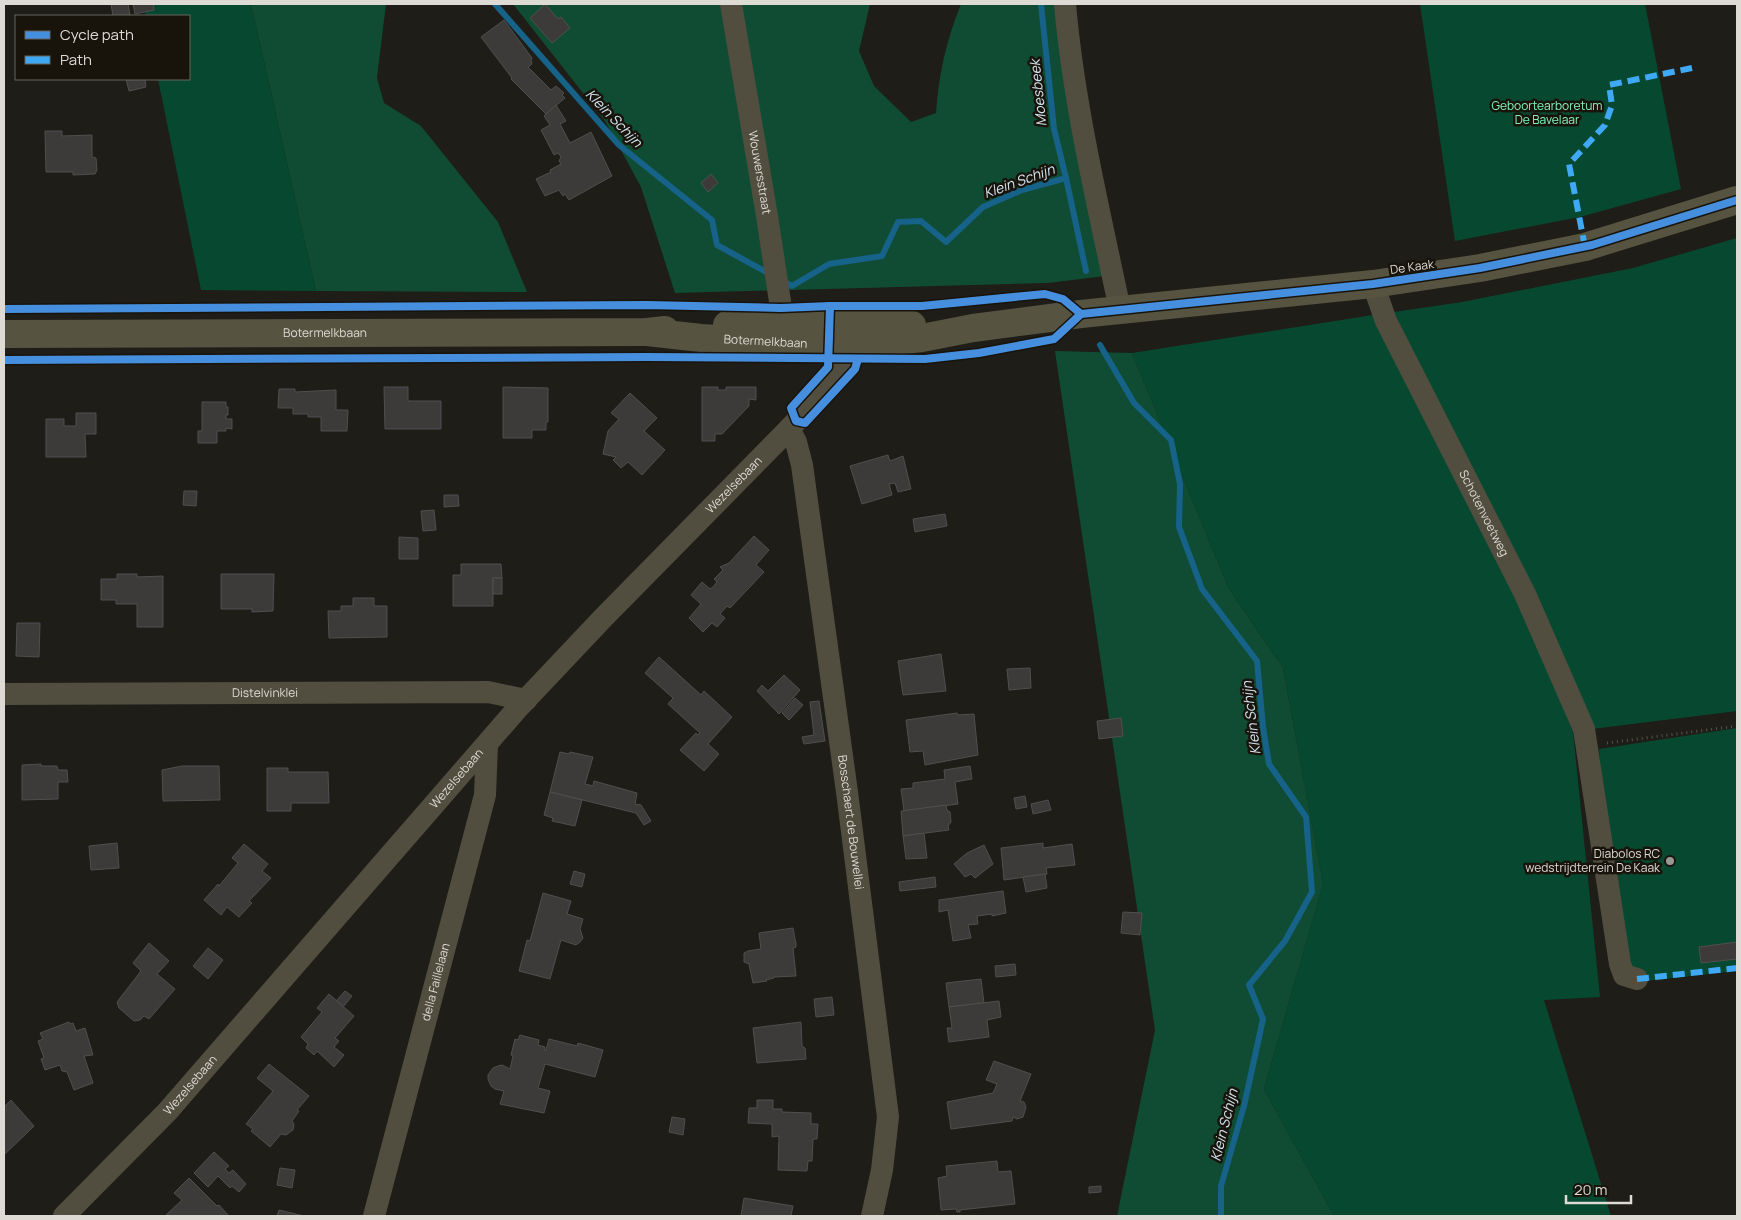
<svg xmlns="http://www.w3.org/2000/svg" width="1741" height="1220" font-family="Manrope,sans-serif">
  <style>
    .green { fill: #074930 }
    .forest { fill: #0f4c33 }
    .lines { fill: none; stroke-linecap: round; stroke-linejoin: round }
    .stream { stroke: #166289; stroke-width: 6 }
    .building { fill: #3c3b3a; stroke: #504f4e }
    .path { stroke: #555348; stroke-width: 3; stroke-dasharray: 1 4; stroke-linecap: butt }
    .minor { stroke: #514e3f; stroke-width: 22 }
    .major { stroke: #565440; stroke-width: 28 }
    .quiet { stroke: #3fa9f5; stroke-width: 6; stroke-dasharray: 12 6; stroke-linecap: butt }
    .cycleway-casing { stroke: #18140c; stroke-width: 11 }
    .cycleway { stroke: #468fdf; stroke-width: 8 }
    .poi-dot { fill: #9b9893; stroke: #18140c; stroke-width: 2 }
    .labels { text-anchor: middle; stroke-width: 5; stroke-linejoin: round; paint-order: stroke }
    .park-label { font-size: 12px; fill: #80f3bc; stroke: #18140c }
    .street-label { font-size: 12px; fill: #dedbd5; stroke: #18140c }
    .poi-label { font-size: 12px; fill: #dedbd5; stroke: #18140c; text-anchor: end }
    .water-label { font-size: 14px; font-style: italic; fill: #d3e5f2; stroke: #18140c }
  </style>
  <rect width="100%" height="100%" fill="#1f1d18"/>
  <g class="green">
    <polygon points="143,4 251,4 316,291 201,290 158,79 189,79 189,16 146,16"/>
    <polygon points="1420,4 1645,4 1681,189 1580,217 1455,241"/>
    <polygon points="1737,238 1737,711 1592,729 1394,312 1462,302 1633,268"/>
    <polygon points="1373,315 1517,594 1573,732 1600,997 1544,1000 1611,1216 1334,1216 1264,1089 1323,884 1283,668 1228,587 1132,353"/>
    <polygon points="1737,728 1737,971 1618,984 1599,749"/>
  </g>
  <g class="forest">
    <polygon points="251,4 386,4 377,78 384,103 421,126 498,222 527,292 316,291"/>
    <path d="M513 4H870L859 51 874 86 911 122 936 113C939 73 946 41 961 4H1065L1113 275 1048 283 675 293 641 187 605 121Z"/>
    <polygon points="1055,351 1132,353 1228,587 1283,668 1323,884 1264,1089 1334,1216 1117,1216 1155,1030"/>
  </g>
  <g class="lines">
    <g class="stream">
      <polyline points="495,4 619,145 712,220 717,245 768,273"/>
      <polyline points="1041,4 1054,129 1066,178"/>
      <polyline points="785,282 792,286 829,264 882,256 898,222 921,221 946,242 983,207 1022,190 1066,178 1086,271"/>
      <polyline points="1100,345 1134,403 1171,440 1180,484 1179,527 1202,589 1257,661 1263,727 1269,764 1306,817 1312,892 1285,941 1249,985 1263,1019 1244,1106 1221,1186 1221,1216"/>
    </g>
  </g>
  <g class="building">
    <polygon points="111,4 128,4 130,15 113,16"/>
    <polygon points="133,4 153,4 154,10 135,14"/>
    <polygon points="545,4 558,19 561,17 570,28 552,43 530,18"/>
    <polygon points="504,20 532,58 531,60 532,64 528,67 551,90 556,86 564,93 562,95 565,98 546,114 511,79 512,78 481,37"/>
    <polygon points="126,79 145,79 146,87 129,91"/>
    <polygon points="556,105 566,121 560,124 570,143 591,132 612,176 569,200 565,194 563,196 559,190 545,196 536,179 551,172 550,170 561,164 559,161 561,157 558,153 554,155 541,130 550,125 544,116"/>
    <polygon points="45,131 62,131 62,136 92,135 92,157 96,158 97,170 95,174 73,175 73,172 46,172"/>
    <polygon points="711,174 718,183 708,192 701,183"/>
    <polygon points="384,387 408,387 408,401 441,401 441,429 385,429"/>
    <polygon points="503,387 548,388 548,422 546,422 546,430 532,430 532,438 503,438"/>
    <polygon points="702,387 718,387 718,390 726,390 726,387 756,387 756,400 749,399 749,406 722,434 715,434 715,441 702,441"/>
    <polygon points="279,389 295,389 295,392 336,390 336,410 348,410 347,431 321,431 321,417 308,417 308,414 293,414 293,408 278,408"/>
    <polygon points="630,393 657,418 644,431 665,450 642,475 628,462 621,468 613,460 616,457 603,454 608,431 619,419 611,413"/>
    <polygon points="202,402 226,402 226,407 228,407 228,415 226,415 226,419 232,419 232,429 226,428 226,431 217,431 217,443 198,443 198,431 202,431"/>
    <polygon points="76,413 96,413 96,434 85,434 86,457 46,457 46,419 64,419 64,426 76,426"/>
    <polygon points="888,455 890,461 903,456 911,489 898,492 895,483 889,484 892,495 862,504 850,466"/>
    <polygon points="184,491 197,491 196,506 183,505"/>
    <polygon points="444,495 458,495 459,506 444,507"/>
    <polygon points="434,510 436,530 423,531 421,511"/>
    <polygon points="945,514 947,526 915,532 913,519"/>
    <polygon points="754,536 769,550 756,565 764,572 730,608 727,606 720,614 725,618 717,627 712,623 703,632 689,618 701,604 691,595 702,582 710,589 713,587 717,582 714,579 723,570 720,567 729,563"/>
    <polygon points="399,537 418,538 418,559 399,559"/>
    <polygon points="461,564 501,564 502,578 493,578 493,606 453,606 453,575 461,575"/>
    <polygon points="117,574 137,574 137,577 163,576 163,627 137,627 137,604 116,604 116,600 101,600 101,579 117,579"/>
    <polygon points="221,574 274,574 273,611 252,612 252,609 221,609"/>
    <rect x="493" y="578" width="9" height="16"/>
    <polygon points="353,598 374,598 374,606 387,606 387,637 329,638 328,611 341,611 341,606 353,606"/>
    <polygon points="17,623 40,623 39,657 16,656"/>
    <polygon points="941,654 946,691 903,695 898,661"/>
    <polygon points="659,657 701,695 704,691 732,717 708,744 719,754 704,771 680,750 696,733 698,735 700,733 668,704 673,698 645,673"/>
    <polygon points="1030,668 1031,688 1009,690 1007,669"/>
    <polygon points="784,675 800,690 779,714 757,691 762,685 768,691"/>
    <polygon points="795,698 803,705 789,720 782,713"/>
    <polygon points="819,701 825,741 804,744 802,737 814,735 810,702"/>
    <polygon points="957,713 958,715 974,714 978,755 925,765 923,751 910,752 906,720"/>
    <polygon points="1121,718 1123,736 1099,739 1097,721"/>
    <polygon points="560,752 569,754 570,752 593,757 585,784 593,786 594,781 637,793 635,804 641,805 651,821 644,825 636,813 550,792"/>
    <polygon points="41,764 41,766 57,766 58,770 67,770 68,782 58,782 58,799 22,800 22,765"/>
    <polygon points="182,766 219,766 220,800 163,801 162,770"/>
    <polygon points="970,766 972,779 955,782 958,804 904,811 901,789 913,788 913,783 945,779 944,770"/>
    <polygon points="267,768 288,768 288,772 328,772 329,803 291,803 291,811 267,811"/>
    <polygon points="550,792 582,800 575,826 552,821 553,818 544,815"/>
    <polygon points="1025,796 1027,807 1016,809 1014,798"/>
    <polygon points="1048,800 1051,810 1033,814 1031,804"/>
    <polygon points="946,805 947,810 950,812 951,822 948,826 949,830 903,836 901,811"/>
    <polygon points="924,833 927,858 906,859 903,836"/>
    <polygon points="117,843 119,868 91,870 89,846"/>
    <polygon points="1043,843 1043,848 1072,844 1075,865 1046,868 1047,874 1004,880 1001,848"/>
    <polygon points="244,844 268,864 262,871 271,878 249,901 252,903 239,917 227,907 221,915 204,900 218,884 219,886 238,863 232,858"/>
    <polygon points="984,845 993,864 975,878 971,874 965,877 954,864 967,853"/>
    <polygon points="574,871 585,874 582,887 570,884"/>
    <polygon points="1045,874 1047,888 1026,892 1023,877"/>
    <polygon points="935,877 936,887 900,891 899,882"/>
    <polygon points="1003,891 1006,913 992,916 992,914 977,916 978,924 968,925 971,938 953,941 948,910 939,912 939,900"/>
    <polygon points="543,893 571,901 567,914 583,919 580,929 583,938 580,942 576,945 561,940 550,979 519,971 527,940 530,941"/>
    <polygon points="1123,912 1142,913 1140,935 1121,933"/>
    <polygon points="793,928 796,944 796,947 793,948 796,976 774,977 774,978 766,980 767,981 753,983 749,964 744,962 744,953 748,951 761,949 759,933"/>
    <polygon points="1737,942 1737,959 1701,963 1699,947"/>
    <polygon points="149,943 169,961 157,974 175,989 149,1019 144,1016 140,1020 134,1021 119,1008 117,1002 141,971 133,963"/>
    <polygon points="208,948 223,960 208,979 193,966"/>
    <polygon points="1015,964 1016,975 996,977 995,966"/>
    <polygon points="981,979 984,1003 949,1007 946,983"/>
    <polygon points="345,991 352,996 343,1007 336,1001"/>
    <polygon points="329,994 354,1016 335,1038 339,1041 334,1047 344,1055 334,1067 317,1051 314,1055 306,1048 308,1044 301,1037 322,1012 317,1008"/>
    <polygon points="832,997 834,1015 816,1017 814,999"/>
    <polygon points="999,1001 1001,1017 987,1020 989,1037 949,1042 947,1028 952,1028 949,1007"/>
    <polygon points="69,1022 70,1024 73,1023 76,1031 85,1028 93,1055 84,1056 93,1083 74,1090 67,1072 62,1071 60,1065 45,1070 41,1059 44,1058 38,1041 43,1039 40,1033"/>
    <polygon points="801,1022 802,1046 805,1048 806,1059 757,1063 753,1028"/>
    <polygon points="520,1035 539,1040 538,1045 545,1047 544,1050 546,1050 549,1039 577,1046 578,1043 603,1050 595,1077 545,1064 538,1088 550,1091 544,1113 500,1104 504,1091 495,1089 491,1086 488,1079 488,1075 493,1068 498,1066 502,1065 510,1069 513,1056 511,1055 515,1039 518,1040"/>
    <polygon points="994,1061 1031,1074 1020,1101 1024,1102 1026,1107 1023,1117 1017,1119 1013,1117 1012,1121 951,1129 947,1102 993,1093 997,1084 986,1080"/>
    <polygon points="269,1064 309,1096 297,1110 299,1111 292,1121 294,1124 293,1130 286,1135 281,1134 270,1147 251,1131 253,1129 246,1124 273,1091 257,1078"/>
    <polygon points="11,1100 34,1126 4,1155 4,1107"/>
    <polygon points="757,1100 773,1100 773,1109 782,1109 782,1112 811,1113 811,1124 818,1124 817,1139 813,1139 812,1161 808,1161 807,1171 778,1170 779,1136 772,1137 772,1124 748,1123 749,1108 757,1108"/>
    <polygon points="672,1117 685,1119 683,1135 669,1132"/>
    <polygon points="214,1152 229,1166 225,1169 229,1173 233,1170 246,1184 239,1192 232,1186 230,1188 218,1176 208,1187 194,1173"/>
    <polygon points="997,1161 998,1172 1011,1171 1015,1204 960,1210 960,1212 957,1212 956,1209 941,1210 938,1178 947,1176 946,1166"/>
    <polygon points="280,1168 295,1170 292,1188 277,1185"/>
    <polygon points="189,1178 217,1206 219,1205 229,1216 165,1216 182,1200 174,1193"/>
    <polygon points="1101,1186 1101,1192 1089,1193 1089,1187"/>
    <polygon points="744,1198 793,1206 791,1216 741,1216"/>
    <polygon points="279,1210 304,1216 277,1216"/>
  </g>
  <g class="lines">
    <polyline class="path" points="1607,743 1737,726"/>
    <g class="minor">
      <path id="s1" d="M731 4 767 216 781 308 783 339"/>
      <path d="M1065 4C1074 107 1099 209 1120 310"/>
      <path id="s2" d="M1373 284 1386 321 1525 594 1584 729 1620 964 1624 975 1637 979"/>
      <path id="s3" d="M789 429 796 442 802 465 847 792 888 1117 882 1170 872 1216"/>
      <path id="s4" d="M4 694 488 692 526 700"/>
      <path id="s5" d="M64 1216 167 1112 517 709 604 617 789 429 842 372 847 358 848 346"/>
      <path id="s6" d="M374 1216 485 795 487 745"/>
    </g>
    <g class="major">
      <path d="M727 325C789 321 850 323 912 325"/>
      <path id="s7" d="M647 332 701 338 848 346 922 338 973 328 1081 314 1373 284 1480 268 1585 247 1737 200"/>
      <path id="s8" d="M4 334 647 332 665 330"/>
    </g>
    <g class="quiet">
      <polyline points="1585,247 1569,164 1605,125 1612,105 1609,85 1692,68"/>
      <polyline points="1637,979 1737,968"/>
    </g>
    <defs>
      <g id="cycleway">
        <polyline points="830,306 828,367 791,408 796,421 805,423 855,369 858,359"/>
        <polyline points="4,309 647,305 781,308 830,306 922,306 1045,294 1063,299 1081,314"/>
        <polyline points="1081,314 1373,284 1480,268 1592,245 1737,200"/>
        <polyline points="4,360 647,357 925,359 979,353 1054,339 1081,314"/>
      </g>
    </defs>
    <use href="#cycleway" class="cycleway-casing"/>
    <use href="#cycleway" class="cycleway"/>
  </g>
  <circle class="poi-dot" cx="1670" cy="861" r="5"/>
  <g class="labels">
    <g class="park-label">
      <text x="1547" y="110">Geboortearboretum<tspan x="1547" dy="14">De Bavelaar</tspan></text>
    </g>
    <g class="street-label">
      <text dy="4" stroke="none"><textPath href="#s1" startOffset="171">Wouwersstraat</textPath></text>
      <text transform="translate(1412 267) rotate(-8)" y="4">De Kaak</text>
      <text dy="4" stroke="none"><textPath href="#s8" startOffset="321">Botermelkbaan</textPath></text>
      <text dy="4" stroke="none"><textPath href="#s7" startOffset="119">Botermelkbaan</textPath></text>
      <text dy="4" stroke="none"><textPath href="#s5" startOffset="992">Wezelsebaan</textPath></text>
      <text dy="4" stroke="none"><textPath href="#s2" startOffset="255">Schotenvoetweg</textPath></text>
      <text dy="4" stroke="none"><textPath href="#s4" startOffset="261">Distelvinklei</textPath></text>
      <text dy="4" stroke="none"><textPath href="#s5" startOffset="588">Wezelsebaan</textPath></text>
      <text dy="4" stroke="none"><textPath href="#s3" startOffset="399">Bosschaert de Bouwellei</textPath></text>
      <text dy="4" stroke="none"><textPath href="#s6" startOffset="242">della Faillelaan</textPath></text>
      <text dy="4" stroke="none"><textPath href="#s5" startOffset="182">Wezelsebaan</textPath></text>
    </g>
    <g class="poi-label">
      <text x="1660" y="858">Diabolos RC<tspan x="1660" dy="14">wedstrijdterrein De Kaak</tspan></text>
    </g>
    <g class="water-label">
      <text transform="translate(1038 93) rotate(-96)" y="5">Moesbeek</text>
      <text transform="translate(614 118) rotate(46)" y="5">Klein Schijn</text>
      <text transform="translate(1019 181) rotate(-20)" y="5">Klein Schijn</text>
      <text transform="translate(1251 718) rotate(-97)" y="5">Klein Schijn</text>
      <text transform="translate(1224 1125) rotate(-76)" y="5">Klein Schijn</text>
    </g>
  </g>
  <rect width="1741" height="1220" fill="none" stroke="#dedbd5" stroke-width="10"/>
  <rect x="15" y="15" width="175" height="65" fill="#18140c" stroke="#67645c"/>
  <rect x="25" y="31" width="25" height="8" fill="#468fdf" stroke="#67645c"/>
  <text x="60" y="40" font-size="15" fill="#dedbd5">Cycle path</text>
  <rect x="25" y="56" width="25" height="8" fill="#3fa9f5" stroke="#67645c"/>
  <text x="60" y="65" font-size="15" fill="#dedbd5">Path</text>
  <path d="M1566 1195v8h65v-8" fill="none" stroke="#dedbd5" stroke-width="2.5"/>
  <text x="1574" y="1195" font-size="15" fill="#dedbd5" stroke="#18140c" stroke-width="4" paint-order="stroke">20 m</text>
</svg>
